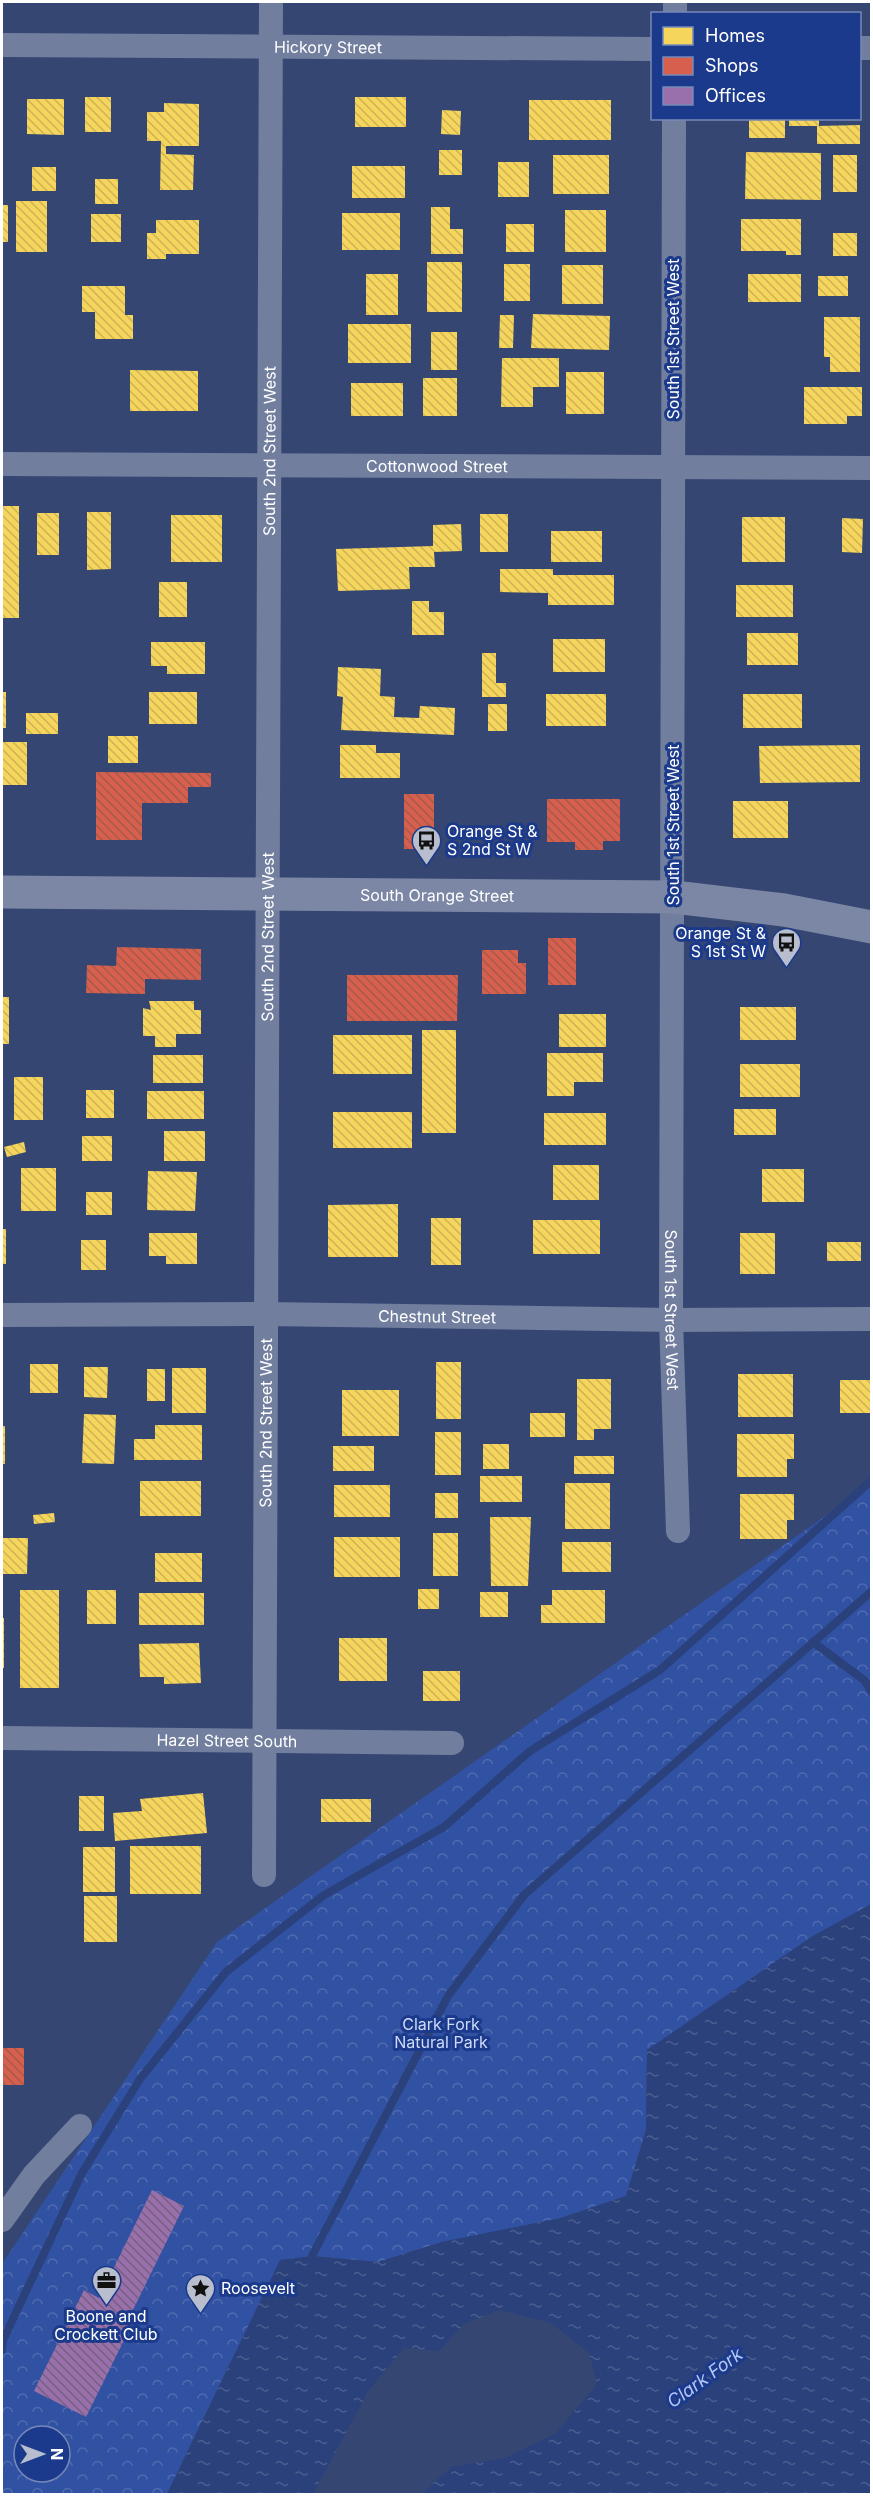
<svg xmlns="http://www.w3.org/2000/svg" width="873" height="2496" font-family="Inter,sans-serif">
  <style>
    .forest { fill: url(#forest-crowns); fill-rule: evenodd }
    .water { fill: url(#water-ripples) }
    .homes { fill: url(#homes-back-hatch) }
    .shops { fill: url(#shops-back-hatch) }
    .offices { fill: url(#offices-back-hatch) }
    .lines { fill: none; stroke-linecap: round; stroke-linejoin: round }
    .stream { stroke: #2b417b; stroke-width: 8 }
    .street { stroke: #717e9e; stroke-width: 24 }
    .primary { stroke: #7c87a5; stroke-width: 33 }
    .labels { text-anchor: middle; stroke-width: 6; stroke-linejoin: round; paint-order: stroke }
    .street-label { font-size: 16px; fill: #fff; stroke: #1c3a8b }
    .poi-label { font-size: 16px; fill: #fff; stroke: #1c3a8b; text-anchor: start }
    .park-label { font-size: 16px; fill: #cddaf9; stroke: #1c3a8b }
    .water-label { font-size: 18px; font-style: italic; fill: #b4c6f4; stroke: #1c3a8b }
  </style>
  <defs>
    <pattern id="forest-crowns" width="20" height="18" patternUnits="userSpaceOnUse" patternTransform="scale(1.5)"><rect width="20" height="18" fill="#3151a2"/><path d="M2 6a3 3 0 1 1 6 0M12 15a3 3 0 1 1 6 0" fill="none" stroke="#506bb0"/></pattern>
    <pattern id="water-ripples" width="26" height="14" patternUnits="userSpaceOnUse" patternTransform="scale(1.5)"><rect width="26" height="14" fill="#2b417b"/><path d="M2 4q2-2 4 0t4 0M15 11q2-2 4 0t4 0" fill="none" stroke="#4b5e8f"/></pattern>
    <pattern id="homes-back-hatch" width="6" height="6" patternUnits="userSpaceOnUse" patternTransform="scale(1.5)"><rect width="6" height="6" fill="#f6d55c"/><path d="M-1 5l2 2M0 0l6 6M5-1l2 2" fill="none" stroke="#ccb358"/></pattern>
    <pattern id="shops-back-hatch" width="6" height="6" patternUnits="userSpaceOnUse" patternTransform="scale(1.5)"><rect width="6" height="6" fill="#d6604d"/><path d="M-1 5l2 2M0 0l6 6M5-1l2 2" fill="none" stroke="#a6594d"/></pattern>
    <pattern id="offices-back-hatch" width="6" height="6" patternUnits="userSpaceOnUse" patternTransform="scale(1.5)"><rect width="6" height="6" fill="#9970ab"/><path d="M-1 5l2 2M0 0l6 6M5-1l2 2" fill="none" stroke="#766080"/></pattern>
  </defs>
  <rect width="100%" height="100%" fill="#354672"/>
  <path class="forest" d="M871 1484V1904L647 2050 646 2130 626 2196 561 2218 442 2242 378 2262 312 2256 230 2363 167 2494H2V2264L217 1942ZM24 2436H60V2472H24Z"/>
  <polygon class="water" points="871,1904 871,2494 422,2494 451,2467 505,2458 555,2434 597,2384 589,2353 551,2323 499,2310 464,2324 439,2351 404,2348 369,2390 313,2494 167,2494 280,2260 312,2256 378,2262 442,2242 561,2218 626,2196 646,2130 647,2050 811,1937"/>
  <g class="homes">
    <rect x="85" y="97" width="26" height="35"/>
    <rect x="355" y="97" width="51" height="30"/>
    <polygon points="27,99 64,99 64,135 27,134"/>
    <rect x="529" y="100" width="82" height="40"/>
    <polygon points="164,103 199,104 199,146 166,146 166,154 194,155 193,190 160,190 161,141 147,141 147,112 164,112"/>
    <polygon points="442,110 461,111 460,135 441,134"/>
    <rect x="749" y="118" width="36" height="20"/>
    <rect x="789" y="118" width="30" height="8"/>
    <polygon points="860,125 860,144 817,144 817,126"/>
    <rect x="439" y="150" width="23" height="25"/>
    <polygon points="746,152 821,153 821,200 745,199"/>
    <rect x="553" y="155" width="56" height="39"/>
    <rect x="833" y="155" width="24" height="37"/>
    <rect x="498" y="162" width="31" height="35"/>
    <rect x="352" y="166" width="53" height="32"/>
    <rect x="32" y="167" width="24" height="24"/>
    <rect x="95" y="179" width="23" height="25"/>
    <rect x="16" y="201" width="31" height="51"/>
    <rect x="2" y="205" width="6" height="37"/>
    <polygon points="431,207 450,207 450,229 463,229 463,254 431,254"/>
    <rect x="565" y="210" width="41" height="42"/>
    <rect x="342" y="213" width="58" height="37"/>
    <rect x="91" y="214" width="30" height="28"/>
    <polygon points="741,219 801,219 801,255 786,255 786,251 741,251"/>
    <polygon points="156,220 199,220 199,254 166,254 166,259 147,259 147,233 156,233"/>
    <rect x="506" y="224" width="28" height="28"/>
    <rect x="833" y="233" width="24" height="23"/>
    <rect x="427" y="262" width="35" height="50"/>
    <rect x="504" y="264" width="26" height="37"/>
    <rect x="562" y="265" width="41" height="39"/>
    <rect x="366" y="274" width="32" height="41"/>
    <rect x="748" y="274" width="53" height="28"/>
    <rect x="818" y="276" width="30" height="20"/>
    <polygon points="82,286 125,286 125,315 133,315 133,339 95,339 95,312 82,312"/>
    <polygon points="533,314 610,316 609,350 531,348"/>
    <polygon points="500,315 514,315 513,348 499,348"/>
    <polygon points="824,317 860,317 860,372 830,372 830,357 824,357"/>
    <rect x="348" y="324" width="63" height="39"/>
    <rect x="431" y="332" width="26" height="38"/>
    <polygon points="502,358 559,358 559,387 533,387 533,407 501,407"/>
    <polygon points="130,370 198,371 198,411 130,411"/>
    <rect x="566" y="372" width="38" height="42"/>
    <rect x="423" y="378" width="34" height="38"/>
    <rect x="351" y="383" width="52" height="33"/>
    <polygon points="804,387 862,387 862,416 847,416 847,424 804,424"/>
    <rect x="2" y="506" width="17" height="112"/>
    <polygon points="87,512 111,512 111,569 87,570"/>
    <rect x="37" y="513" width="22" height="42"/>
    <rect x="480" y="514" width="28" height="38"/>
    <rect x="171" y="515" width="51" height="47"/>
    <rect x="742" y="517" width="43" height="45"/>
    <polygon points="842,518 863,519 862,553 842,552"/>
    <polygon points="461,524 462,551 434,552 435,567 409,567 410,589 338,591 336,549 433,546 433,525"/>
    <rect x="551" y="531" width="51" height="31"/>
    <polygon points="500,569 553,569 553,575 614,575 614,605 548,605 548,593 500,592"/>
    <rect x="159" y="582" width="28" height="35"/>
    <rect x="736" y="585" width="57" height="32"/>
    <polygon points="412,601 429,601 429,612 444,612 444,635 412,635"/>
    <rect x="747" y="633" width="51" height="32"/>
    <rect x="553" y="639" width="52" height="33"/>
    <polygon points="151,642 205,642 205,674 167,674 167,666 151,666"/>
    <polygon points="482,653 496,653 496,683 506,683 506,697 482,697"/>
    <polygon points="338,667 381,669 380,696 395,697 394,717 419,718 420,706 455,708 454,735 341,730 343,697 337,696"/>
    <rect x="2" y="692" width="4" height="36"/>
    <rect x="149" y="692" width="48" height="32"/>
    <rect x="546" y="694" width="60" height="32"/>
    <rect x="743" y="694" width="59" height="34"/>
    <rect x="488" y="704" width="19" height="27"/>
    <rect x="26" y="713" width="32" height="21"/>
    <rect x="108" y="736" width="30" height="27"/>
    <rect x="2" y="742" width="25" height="43"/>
    <polygon points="340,745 376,745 376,753 400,753 400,778 340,778"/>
    <polygon points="860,745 860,782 760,783 759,746"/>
    <rect x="733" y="801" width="55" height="37"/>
    <rect x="2" y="997" width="7" height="47"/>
    <polygon points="149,1001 194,1001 194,1010 201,1010 201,1034 176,1034 176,1047 155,1047 155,1036 143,1036 143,1008 151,1010"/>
    <rect x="740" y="1007" width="56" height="33"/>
    <rect x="559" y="1014" width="47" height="33"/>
    <rect x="422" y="1030" width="34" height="103"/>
    <rect x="333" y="1035" width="79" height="39"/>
    <polygon points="547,1053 603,1053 603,1082 574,1082 574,1096 547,1096"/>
    <rect x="153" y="1055" width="50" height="28"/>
    <rect x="740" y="1064" width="60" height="33"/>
    <rect x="14" y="1077" width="29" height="43"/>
    <rect x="86" y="1090" width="28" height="28"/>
    <rect x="147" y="1091" width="57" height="28"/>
    <rect x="734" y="1109" width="42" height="26"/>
    <rect x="333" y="1112" width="79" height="36"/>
    <rect x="544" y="1113" width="62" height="32"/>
    <rect x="164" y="1131" width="41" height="30"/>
    <rect x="82" y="1136" width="30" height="25"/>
    <polygon points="24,1142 26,1152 7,1157 4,1147"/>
    <rect x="553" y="1165" width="46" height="35"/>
    <rect x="21" y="1168" width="35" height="43"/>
    <rect x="762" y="1169" width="42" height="33"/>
    <polygon points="148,1171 197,1172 195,1211 147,1210"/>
    <rect x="86" y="1192" width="26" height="23"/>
    <polygon points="398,1204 398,1257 328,1257 328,1205"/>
    <rect x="431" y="1218" width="30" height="47"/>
    <rect x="533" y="1220" width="67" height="34"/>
    <rect x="2" y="1229" width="4" height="35"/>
    <polygon points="149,1233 197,1233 197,1264 166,1264 166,1256 149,1256"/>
    <rect x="740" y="1233" width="35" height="41"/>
    <rect x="81" y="1240" width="25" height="30"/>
    <rect x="827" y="1242" width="34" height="19"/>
    <rect x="436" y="1362" width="25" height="57"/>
    <rect x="30" y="1364" width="28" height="29"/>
    <polygon points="84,1367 108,1367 107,1398 84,1397"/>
    <rect x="172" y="1368" width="34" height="45"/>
    <rect x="147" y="1369" width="18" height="32"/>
    <rect x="738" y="1374" width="55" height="43"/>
    <polygon points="577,1379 611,1379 611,1429 594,1429 594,1440 577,1440"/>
    <rect x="840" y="1380" width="32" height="33"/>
    <rect x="342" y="1390" width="57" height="46"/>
    <rect x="530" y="1413" width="35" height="24"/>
    <polygon points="84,1414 116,1415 114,1464 82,1463"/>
    <polygon points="155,1425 202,1425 202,1460 134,1460 134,1439 155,1439"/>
    <rect x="2" y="1426" width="3" height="38"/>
    <rect x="435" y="1432" width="26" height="43"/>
    <polygon points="737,1434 794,1434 794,1459 787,1459 787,1477 737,1477"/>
    <rect x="483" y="1444" width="26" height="25"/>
    <rect x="333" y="1446" width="41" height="25"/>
    <rect x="574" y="1456" width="40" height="18"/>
    <rect x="480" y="1476" width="42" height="26"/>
    <rect x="140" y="1481" width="61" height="35"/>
    <rect x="565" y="1483" width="45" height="46"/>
    <rect x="334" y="1485" width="56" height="32"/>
    <rect x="435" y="1493" width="23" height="25"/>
    <polygon points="740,1494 794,1494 794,1520 787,1520 787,1539 740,1539"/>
    <polygon points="54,1513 55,1522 34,1524 33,1515"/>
    <polygon points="490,1517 531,1517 528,1586 491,1586"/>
    <rect x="433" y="1533" width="25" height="43"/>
    <rect x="334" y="1537" width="66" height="40"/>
    <polygon points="2,1538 28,1538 27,1574 2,1574"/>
    <rect x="562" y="1542" width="49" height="30"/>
    <rect x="155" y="1553" width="47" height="29"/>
    <rect x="418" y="1589" width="21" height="20"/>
    <rect x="20" y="1590" width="39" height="98"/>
    <rect x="87" y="1590" width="29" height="34"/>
    <polygon points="552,1590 605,1590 605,1623 541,1623 541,1605 552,1605"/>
    <rect x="480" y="1592" width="28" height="25"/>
    <rect x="139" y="1593" width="65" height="32"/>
    <rect x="2" y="1618" width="2" height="50"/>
    <rect x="339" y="1638" width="48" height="43"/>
    <polygon points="199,1643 201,1683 164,1684 164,1677 140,1677 139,1644"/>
    <rect x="423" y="1671" width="37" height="30"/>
    <polygon points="203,1793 207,1833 115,1841 113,1813 142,1811 140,1799"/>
    <rect x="79" y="1796" width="25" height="35"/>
    <rect x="321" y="1799" width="50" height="23"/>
    <rect x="130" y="1846" width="71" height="48"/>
    <rect x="83" y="1847" width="32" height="45"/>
    <rect x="84" y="1896" width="33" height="46"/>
  </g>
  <g class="shops">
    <polygon points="96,772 211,773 211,787 188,787 188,803 142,803 142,840 96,840"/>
    <rect x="404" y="794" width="30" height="55"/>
    <polygon points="547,799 620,799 620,841 603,841 603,850 575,850 575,842 547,842"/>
    <rect x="548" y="938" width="28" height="47"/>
    <polygon points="117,947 201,949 201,980 145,979 145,994 86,993 87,965 116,966"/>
    <polygon points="482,950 518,950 518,963 526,963 526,994 482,994"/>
    <polygon points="347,975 458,975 457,1021 347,1021"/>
    <rect x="2" y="2048" width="22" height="37"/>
  </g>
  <polygon class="offices" points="152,2190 184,2206 131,2314 136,2316 86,2417 34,2391 84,2290 99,2298"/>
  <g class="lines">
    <g class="stream">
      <polyline points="813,1642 864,1680 872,1692"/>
      <polyline points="311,2264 312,2256 448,1996 524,1895 872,1591"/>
      <polyline points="2,2350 3,2340 82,2173 140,2079 226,1972 324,1895 444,1827 530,1751 660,1670 872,1480"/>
    </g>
    <g class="street">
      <polyline points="675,14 675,2"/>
      <path id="s1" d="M2 45 652 49"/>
      <polyline points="860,48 872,48"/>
      <path id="s2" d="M674 118 671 1320 678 1531"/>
      <path id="s3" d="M2 464 872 468"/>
      <path id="s4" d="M2 1315 266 1314 671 1320 872 1319"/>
      <path id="s5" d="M2 1738 452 1743"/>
      <path id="s6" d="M264 1875 271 2"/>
      <polyline points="2,2220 34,2175 80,2126"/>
    </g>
    <path class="primary" id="s7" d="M2 892 674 897 784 910 872 927"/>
  </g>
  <defs>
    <symbol id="bus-pin" viewBox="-11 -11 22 30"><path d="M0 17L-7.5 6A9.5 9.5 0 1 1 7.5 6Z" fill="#b8bece" stroke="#1c3a8b"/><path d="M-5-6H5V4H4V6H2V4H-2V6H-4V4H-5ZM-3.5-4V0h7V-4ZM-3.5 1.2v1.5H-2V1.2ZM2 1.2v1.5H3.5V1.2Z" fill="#111"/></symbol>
    <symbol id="office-pin" viewBox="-11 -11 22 30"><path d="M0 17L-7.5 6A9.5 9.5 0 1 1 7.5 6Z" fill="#b8bece" stroke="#1c3a8b"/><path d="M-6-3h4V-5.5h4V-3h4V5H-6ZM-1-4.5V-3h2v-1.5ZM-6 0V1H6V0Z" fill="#111"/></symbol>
    <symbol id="sight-pin" viewBox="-11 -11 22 30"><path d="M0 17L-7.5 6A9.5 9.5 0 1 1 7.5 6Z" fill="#b8bece" stroke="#1c3a8b"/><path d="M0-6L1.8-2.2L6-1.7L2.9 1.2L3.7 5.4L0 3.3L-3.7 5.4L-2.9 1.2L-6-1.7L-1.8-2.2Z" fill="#111"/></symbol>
  </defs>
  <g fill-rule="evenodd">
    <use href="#bus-pin" x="410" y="824" width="33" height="45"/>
    <use href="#bus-pin" x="770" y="926" width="33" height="45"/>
    <use href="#office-pin" x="90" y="2264" width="33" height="45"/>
    <use href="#sight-pin" x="184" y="2272" width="33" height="45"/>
  </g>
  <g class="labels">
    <g class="street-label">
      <text dy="6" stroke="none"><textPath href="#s1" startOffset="326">Hickory Street</textPath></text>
      <text transform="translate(673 339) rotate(-90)" y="6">South 1st Street West</text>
      <text dy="6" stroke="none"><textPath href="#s6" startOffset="1424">South 2nd Street West</textPath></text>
      <text dy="6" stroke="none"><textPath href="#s3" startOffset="435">Cottonwood Street</textPath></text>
      <text transform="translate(673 825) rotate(-90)" y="6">South 1st Street West</text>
      <text dy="6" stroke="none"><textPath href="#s7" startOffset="435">South Orange Street</textPath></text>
      <text dy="6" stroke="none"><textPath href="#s6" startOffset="938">South 2nd Street West</textPath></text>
      <text dy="6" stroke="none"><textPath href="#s2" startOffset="1192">South 1st Street West</textPath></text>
      <text dy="6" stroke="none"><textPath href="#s4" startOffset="435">Chestnut Street</textPath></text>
      <text dy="6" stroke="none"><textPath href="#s6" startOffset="452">South 2nd Street West</textPath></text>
      <text dy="6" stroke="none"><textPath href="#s5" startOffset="225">Hazel Street South</textPath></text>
    </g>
    <g class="poi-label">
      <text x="447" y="837">Orange St &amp;<tspan x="447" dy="18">S 2nd St W</tspan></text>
      <text x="766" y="939" text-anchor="end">Orange St &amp;<tspan x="766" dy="18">S 1st St W</tspan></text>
      <text x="221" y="2294">Roosevelt</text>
      <text x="106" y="2322" text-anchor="middle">Boone and<tspan x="106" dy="18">Crockett Club</tspan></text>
    </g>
    <g class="park-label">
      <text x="441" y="2030">Clark Fork<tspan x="441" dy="18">Natural Park</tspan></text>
    </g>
    <g class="water-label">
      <text transform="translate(705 2378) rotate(-36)" y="6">Clark Fork</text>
    </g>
  </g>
  <rect width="873" height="2496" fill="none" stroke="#ffffff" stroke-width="6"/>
  <rect x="651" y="12" width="210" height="108" fill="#1c3a8b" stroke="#7789b9" stroke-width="1.5"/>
  <rect x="663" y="27" width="30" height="18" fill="#f6d55c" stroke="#7789b9" stroke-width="1.5"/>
  <text x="705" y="42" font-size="18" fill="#ffffff">Homes</text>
  <rect x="663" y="57" width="30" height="18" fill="#d6604d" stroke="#7789b9" stroke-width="1.5"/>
  <text x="705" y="72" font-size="18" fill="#ffffff">Shops</text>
  <rect x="663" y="87" width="30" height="18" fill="#9970ab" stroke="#7789b9" stroke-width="1.5"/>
  <text x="705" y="102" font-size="18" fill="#ffffff">Offices</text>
  <g transform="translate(42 2454) rotate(90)"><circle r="28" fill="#1c3a8b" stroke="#7789b9" stroke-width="1.5"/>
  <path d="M0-4.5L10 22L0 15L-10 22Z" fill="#b8bece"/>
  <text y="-9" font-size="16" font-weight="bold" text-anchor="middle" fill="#ffffff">N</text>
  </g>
</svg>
